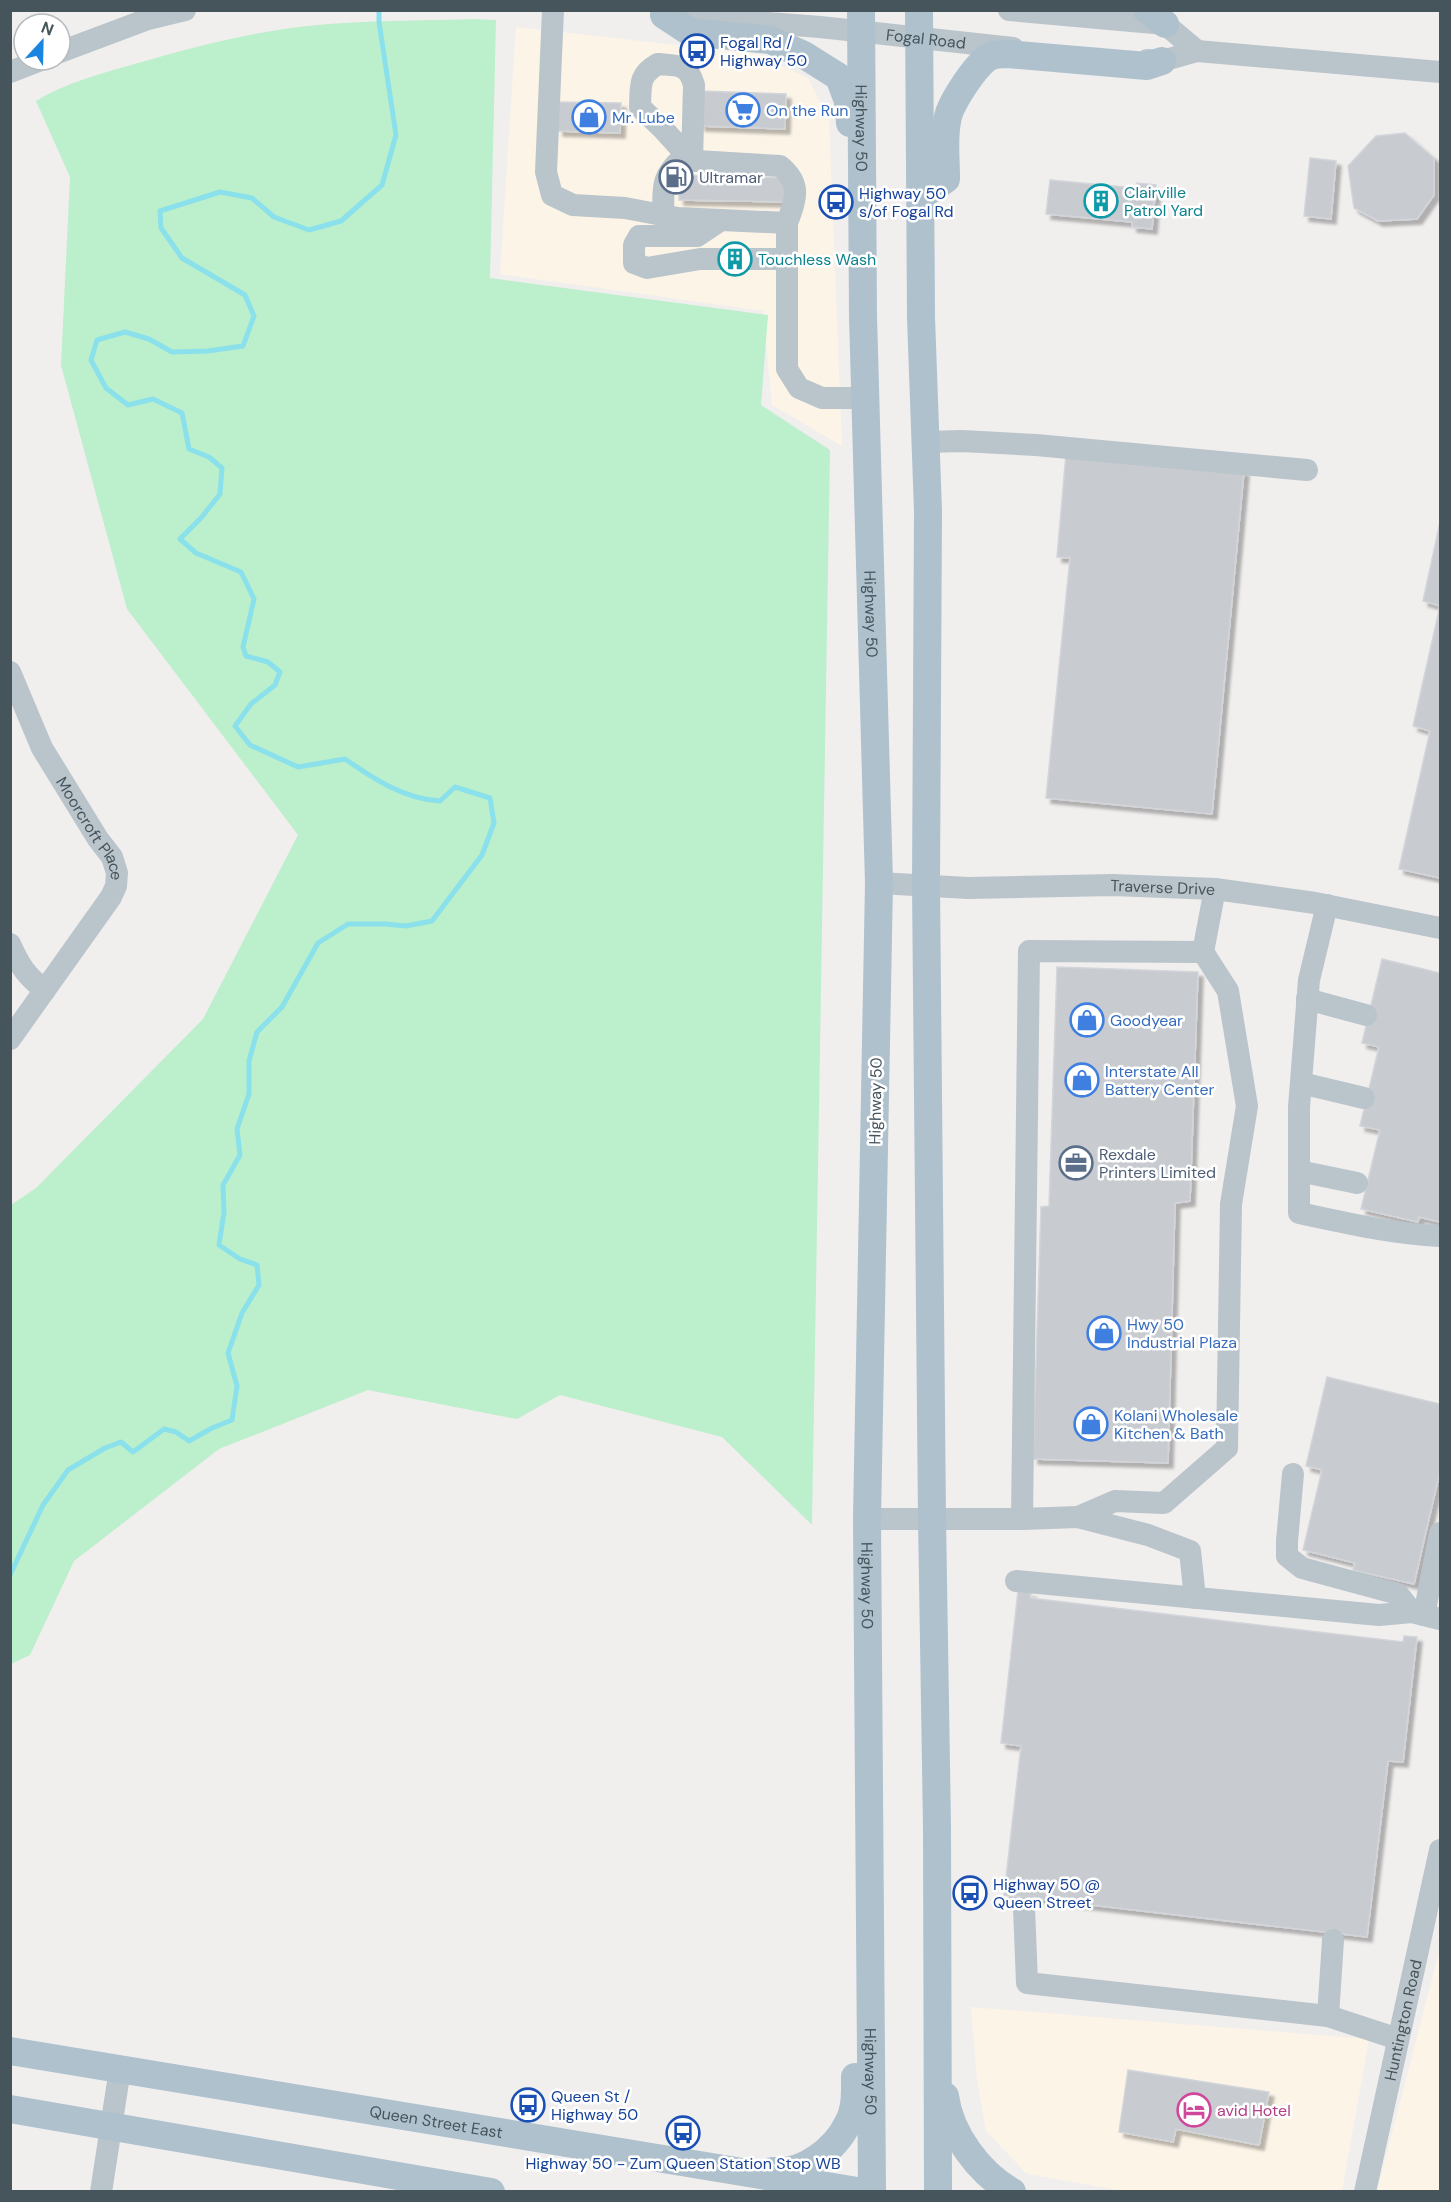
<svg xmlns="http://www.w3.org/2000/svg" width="1451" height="2202" font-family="'DM Sans',sans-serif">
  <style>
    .commercial { fill: #fcf4e7 }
    .green { fill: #bcefcb }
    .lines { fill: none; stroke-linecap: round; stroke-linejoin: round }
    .stream { stroke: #8ae1eb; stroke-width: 5 }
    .building { fill: #c8ccd1; stroke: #d2d5da; stroke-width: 1.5; filter: url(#shadow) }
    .minor { stroke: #bac4cb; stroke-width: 22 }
    .major { stroke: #aec1cd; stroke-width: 28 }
    .labels { text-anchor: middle; stroke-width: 5; stroke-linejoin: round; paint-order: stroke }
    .street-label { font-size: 16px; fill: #46545c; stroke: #fff }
    .transit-label { font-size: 16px; fill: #164399; stroke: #fff; text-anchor: start }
    .shop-label { font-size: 16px; fill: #366cbe; stroke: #fff; text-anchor: start }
    .service-label { font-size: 16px; fill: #4e5e75; stroke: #fff; text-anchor: start }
    .culture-label { font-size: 16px; fill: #0d838f; stroke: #fff; text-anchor: start }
    .hotel-label { font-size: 16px; fill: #b23c85; stroke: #fff; text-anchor: start }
  </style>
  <defs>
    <filter id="shadow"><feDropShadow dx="5" dy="5" stdDeviation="1.5" flood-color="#0004"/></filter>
  </defs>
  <rect width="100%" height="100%" fill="#f1eeee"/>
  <g class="commercial">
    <polygon points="516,27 757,54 808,78 829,120 842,446 772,405 763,311 500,274"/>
    <polygon points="1440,1948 1440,2191 1377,2191"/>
    <polygon points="971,2007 1369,2039 1342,2191 1123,2191 1027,2174 986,2131 977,2079"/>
  </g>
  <path class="green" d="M473 19 496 20 490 278 768 315 761 405 830 450 812 1525 722 1437 560 1395 517 1419 368 1390 219 1449 74 1561 30 1655 11 1664V1205L36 1188 203 1019 298 835 127 609 61 365 70 177 36 101C67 82 103 73 138 63 193 47 251 32 308 26 362 20 418 21 473 19Z"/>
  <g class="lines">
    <path class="stream" d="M10 1575 43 1505 68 1470 105 1448 121 1442 133 1452 164 1429 176 1432 189 1441 212 1428 232 1420 237 1386 228 1353 242 1313 259 1285 257 1265 240 1259 219 1245 224 1212 223 1185 240 1155 237 1129 249 1094V1061L257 1032 282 1007 318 943 348 924H385L406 926 432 921 482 855 494 823 490 798 455 787 440 801C404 799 374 779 345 759L298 767 250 745 235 726 251 704 275 685 280 672 268 662 246 656 243 647 254 599 241 572 196 553 180 539 201 518 220 494 222 468 209 457 189 449 182 413 153 399 128 405 106 388 91 360 97 340 125 332 149 339 172 352 208 351 243 346 254 316 245 295 182 258 161 228 160 211 220 192 252 198 274 217 309 230 341 221 382 185 396 135 379 22V10"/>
  </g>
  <g class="building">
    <polygon points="701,91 786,94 785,129 700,126"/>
    <polygon points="559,102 621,103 620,133 558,131"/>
    <polygon points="1405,133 1434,158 1434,195 1417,219 1378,221 1354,208 1348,166 1376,136"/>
    <polygon points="1310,158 1336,161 1331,219 1304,216"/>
    <polygon points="679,175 787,178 786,202 679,200"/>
    <polygon points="1050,180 1136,188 1137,183 1156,185 1152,229 1132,227 1132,222 1046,214"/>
    <polygon points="1066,454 1244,471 1212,814 1046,798 1070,558 1057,557"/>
    <polygon points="1440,522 1440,878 1399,869 1430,731 1413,726 1440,606 1423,601"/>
    <polygon points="1382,959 1440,973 1440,1222 1419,1217 1418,1222 1361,1209 1380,1130 1360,1126 1379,1047 1362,1043"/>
    <polygon points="1057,967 1198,972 1190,1201 1175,1203 1168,1463 1033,1459 1041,1207 1049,1206"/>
    <polygon points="1327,1377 1440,1404 1440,1471 1414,1584 1353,1570 1355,1563 1303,1550 1322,1470 1306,1466"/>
    <polygon points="1018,1591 1031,1593 1030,1598 1403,1642 1404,1636 1417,1637 1403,1762 1388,1761 1367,1937 1004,1895 1021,1746 1001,1743"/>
    <polygon points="1128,2070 1269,2092 1259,2145 1176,2129 1173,2142 1119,2132"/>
  </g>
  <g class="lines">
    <g class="minor">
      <polyline points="553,10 546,172 552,195 573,205 625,208 678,218 787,223 787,369 799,388 822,398 865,398"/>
      <polyline points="1009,10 1165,24 1197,51"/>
      <path id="s1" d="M663 15 820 27 1013 48"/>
      <polyline points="60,52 148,19 185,10"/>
      <polyline points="1147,60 1162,61 1197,51 1440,72"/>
      <path d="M658 64C678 66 688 63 694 85L692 161 663 129 640 107C641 86 638 75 658 64Z"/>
      <polyline points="10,72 41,60"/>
      <path d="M663 215C664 189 660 179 680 160L780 166C802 184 796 199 787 223"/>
      <polyline points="721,220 697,236 639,236 634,245 634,263 647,268 700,259 787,259"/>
      <polyline points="926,442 962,441 1036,445 1307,470"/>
      <path id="s2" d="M10 672 42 748 98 839 112 857 117 873 116 886 111 897 10 1039"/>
      <path id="s3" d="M879 883 968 888 1113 885 1215 889 1315 903 1440 928"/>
      <path d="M1327 905 1309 980 1299 1107V1213C1346 1223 1393 1234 1440 1236"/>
      <path d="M10 944C20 966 26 976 45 990"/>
      <polyline points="1307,999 1366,1015"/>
      <polyline points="1301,1083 1364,1098"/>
      <polyline points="1299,1171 1357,1183"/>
      <polyline points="1293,1474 1287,1541 1287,1556 1302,1568 1398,1594 1412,1612"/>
      <polyline points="1078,1517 1115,1501 1164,1503 1227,1448 1231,1204 1247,1106 1228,991 1203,952"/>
      <polyline points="867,1519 1022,1519 1029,951 1203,952 1215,889"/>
      <polyline points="1022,1519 1078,1517 1148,1535 1190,1551 1195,1598"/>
      <polyline points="1016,1581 1379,1615 1412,1612 1440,1619"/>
      <polyline points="1424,1615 1440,1533"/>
      <polyline points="1024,1908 1027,1983 1328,2016 1398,2039"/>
      <polyline points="1328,2016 1333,1940"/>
      <polyline points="101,2192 120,2069"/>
      <path id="s4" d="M1365 2192 1440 1850"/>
    </g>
    <g class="major">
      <path id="s5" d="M861 10 863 316 879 883 867 1519 872 2192"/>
      <polyline points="919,10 921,317 928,511 926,885 932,1518 937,1827 938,2192"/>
      <polyline points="1147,10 1165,24"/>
      <polyline points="664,15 690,32 770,40 804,55 839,77 848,101 850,123"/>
      <path d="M920 197 946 179C946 158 943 133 949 113 954 99 974 68 986 59 993 54 1000 54 1008 54L1147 66 1162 61"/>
      <path id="s6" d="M10 2051 863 2192"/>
      <path d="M945 2096C950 2134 979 2173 1012 2192"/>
      <polyline points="10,2109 491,2192"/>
      <path d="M772 2171C802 2175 835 2150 848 2123 856 2109 855 2092 855 2077"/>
    </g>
  </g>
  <defs>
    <symbol id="bus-ring" viewBox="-11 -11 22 22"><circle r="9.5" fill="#fff" stroke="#1a4fb4" stroke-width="1.5"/><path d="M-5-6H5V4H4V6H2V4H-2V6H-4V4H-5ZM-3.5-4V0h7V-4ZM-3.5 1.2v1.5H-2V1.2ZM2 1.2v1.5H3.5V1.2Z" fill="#1a4fb4"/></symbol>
    <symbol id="supermarket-ring" viewBox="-11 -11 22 22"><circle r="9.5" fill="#fff" stroke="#3f7fe0" stroke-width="1.5"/><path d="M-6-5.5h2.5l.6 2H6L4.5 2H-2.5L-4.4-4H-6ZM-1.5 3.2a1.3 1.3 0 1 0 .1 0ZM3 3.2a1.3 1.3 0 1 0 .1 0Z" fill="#3f7fe0"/></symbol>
    <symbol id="shop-ring" viewBox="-11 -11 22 22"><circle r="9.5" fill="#fff" stroke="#3f7fe0" stroke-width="1.5"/><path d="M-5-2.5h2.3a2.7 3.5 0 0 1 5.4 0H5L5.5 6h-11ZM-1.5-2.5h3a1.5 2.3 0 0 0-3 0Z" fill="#3f7fe0"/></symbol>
    <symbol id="fuel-ring" viewBox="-11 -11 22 22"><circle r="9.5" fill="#fff" stroke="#5c6f8a" stroke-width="1.5"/><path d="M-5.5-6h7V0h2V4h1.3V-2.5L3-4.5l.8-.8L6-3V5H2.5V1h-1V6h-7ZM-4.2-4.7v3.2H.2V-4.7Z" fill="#5c6f8a"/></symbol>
    <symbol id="building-ring" viewBox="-11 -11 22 22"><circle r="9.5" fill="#fff" stroke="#0f9aa8" stroke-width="1.5"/><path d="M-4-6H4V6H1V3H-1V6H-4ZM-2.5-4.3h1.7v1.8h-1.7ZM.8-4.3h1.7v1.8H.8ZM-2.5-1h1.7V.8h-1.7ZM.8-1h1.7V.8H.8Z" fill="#0f9aa8"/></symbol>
    <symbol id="office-ring" viewBox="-11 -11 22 22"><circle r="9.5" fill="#fff" stroke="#5c6f8a" stroke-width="1.5"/><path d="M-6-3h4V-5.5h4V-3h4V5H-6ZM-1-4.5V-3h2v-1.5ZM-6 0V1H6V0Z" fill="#5c6f8a"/></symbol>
    <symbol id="hotel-ring" viewBox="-11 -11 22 22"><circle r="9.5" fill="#fff" stroke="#d1479c" stroke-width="1.5"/><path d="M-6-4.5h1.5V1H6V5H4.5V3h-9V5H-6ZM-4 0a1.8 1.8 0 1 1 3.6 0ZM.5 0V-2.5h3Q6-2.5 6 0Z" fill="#d1479c"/></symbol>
  </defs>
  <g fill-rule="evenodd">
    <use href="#bus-ring" x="678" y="32" width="38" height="38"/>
    <use href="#supermarket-ring" x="724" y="91" width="38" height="38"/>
    <use href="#shop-ring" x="570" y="98" width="38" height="38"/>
    <use href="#fuel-ring" x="657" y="158" width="38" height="38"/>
    <use href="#building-ring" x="1082" y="182" width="38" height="38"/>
    <use href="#bus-ring" x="817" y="183" width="38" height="38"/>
    <use href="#building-ring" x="716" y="240" width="38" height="38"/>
    <use href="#shop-ring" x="1068" y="1001" width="38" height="38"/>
    <use href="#shop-ring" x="1063" y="1061" width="38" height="38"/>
    <use href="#office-ring" x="1057" y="1144" width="38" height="38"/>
    <use href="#shop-ring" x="1085" y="1314" width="38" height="38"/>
    <use href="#shop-ring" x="1072" y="1405" width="38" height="38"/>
    <use href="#bus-ring" x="951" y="1874" width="38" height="38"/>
    <use href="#bus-ring" x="509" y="2086" width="38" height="38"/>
    <use href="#hotel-ring" x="1175" y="2091" width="38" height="38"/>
    <use href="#bus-ring" x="664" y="2114" width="38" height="38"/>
  </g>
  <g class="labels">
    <g class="street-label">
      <text dy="6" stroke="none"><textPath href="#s1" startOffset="264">Fogal Road</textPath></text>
      <text dy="6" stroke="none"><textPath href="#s5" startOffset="118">Highway 50</textPath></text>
      <text dy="6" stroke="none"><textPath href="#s5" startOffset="604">Highway 50</textPath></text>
      <text dy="6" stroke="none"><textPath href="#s2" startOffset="177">Moorcroft Place</textPath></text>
      <text dy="6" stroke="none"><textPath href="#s3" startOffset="284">Traverse Drive</textPath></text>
      <text transform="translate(875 1101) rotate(-89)" y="6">Highway 50</text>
      <text dy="6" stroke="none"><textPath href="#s5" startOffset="1576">Highway 50</textPath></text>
      <text dy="6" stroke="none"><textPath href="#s4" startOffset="176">Huntington Road</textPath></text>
      <text dy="6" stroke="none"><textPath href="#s5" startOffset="2062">Highway 50</textPath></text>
      <text dy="6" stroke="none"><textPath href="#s6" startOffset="432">Queen Street East</textPath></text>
    </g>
    <g class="transit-label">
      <text x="720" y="48">Fogal Rd /<tspan x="720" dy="18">Highway 50</tspan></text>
      <text x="859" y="199">Highway 50<tspan x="859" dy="18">s/of Fogal Rd</tspan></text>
      <text x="993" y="1890">Highway 50 @<tspan x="993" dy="18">Queen Street</tspan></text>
      <text x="551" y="2102">Queen St /<tspan x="551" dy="18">Highway 50</tspan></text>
      <text x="683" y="2169" text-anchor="middle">Highway 50 - Zum Queen Station Stop WB</text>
    </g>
    <g class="shop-label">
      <text x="766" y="116">On the Run</text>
      <text x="612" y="123">Mr. Lube</text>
      <text x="1110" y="1026">Goodyear</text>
      <text x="1105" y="1077">Interstate All<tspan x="1105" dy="18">Battery Center</tspan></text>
      <text x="1127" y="1330">Hwy 50<tspan x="1127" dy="18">Industrial Plaza</tspan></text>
      <text x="1114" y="1421">Kolani Wholesale<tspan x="1114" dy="18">Kitchen &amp; Bath</tspan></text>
    </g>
    <g class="service-label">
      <text x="699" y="183">Ultramar</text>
      <text x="1099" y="1160">Rexdale<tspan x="1099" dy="18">Printers Limited</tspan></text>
    </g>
    <g class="culture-label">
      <text x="1124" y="198">Clairville<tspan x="1124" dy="18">Patrol Yard</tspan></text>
      <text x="758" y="265">Touchless Wash</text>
    </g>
    <g class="hotel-label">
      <text x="1217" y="2116">avid Hotel</text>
    </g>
  </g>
  <rect width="1451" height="2202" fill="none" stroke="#46545c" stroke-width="24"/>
  <g transform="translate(42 42) rotate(22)"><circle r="28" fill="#ffffff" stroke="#b5bbbe" stroke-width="1.5"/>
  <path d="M0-4.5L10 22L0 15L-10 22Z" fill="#1a85e0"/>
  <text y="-9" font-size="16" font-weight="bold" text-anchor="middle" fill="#46545c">N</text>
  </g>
</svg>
